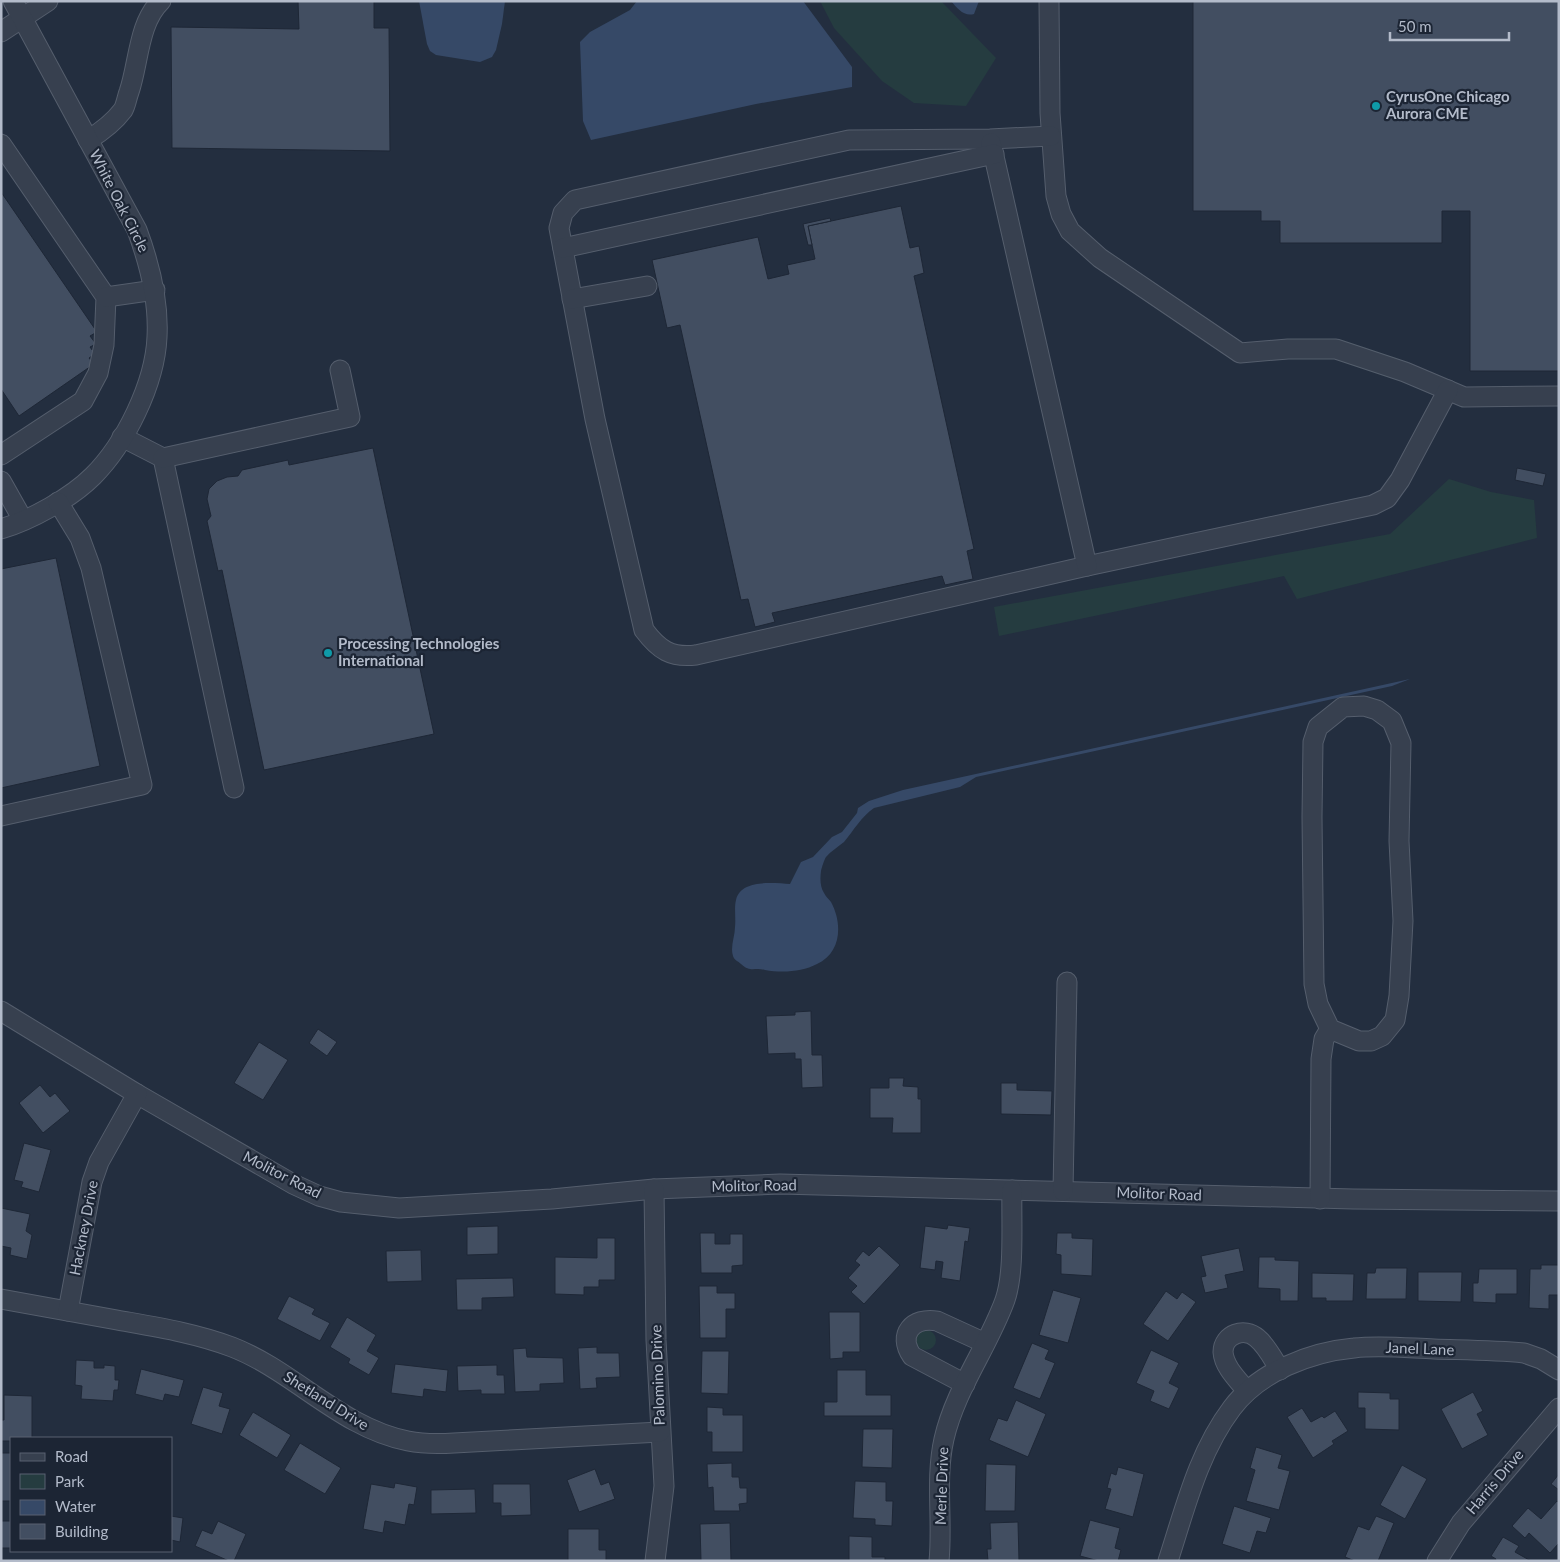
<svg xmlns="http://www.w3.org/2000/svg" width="1560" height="1562" font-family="Lato,sans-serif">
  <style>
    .green { fill: #253c40 }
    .water { fill: #364967 }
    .building { fill: #424e61; stroke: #1e2736 }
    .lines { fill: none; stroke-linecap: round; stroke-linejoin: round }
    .minor-casing { stroke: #555e6d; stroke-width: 21 }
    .minor { stroke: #37404f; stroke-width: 19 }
    .culture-dot { fill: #0f9aa8; stroke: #1c2534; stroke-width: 2 }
    .labels { text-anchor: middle; stroke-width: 4.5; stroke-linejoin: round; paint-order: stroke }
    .poi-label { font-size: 15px; font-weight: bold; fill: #b3bbca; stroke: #1c2534; text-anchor: start }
    .street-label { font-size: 15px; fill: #b3bbca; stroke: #1c2534 }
  </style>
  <rect width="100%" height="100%" fill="#232e3f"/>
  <g class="green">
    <polygon points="820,1 941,1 996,58 966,106 914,103 882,81 834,28"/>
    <polygon points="1449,479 1491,492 1534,500 1537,538 1297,599 1284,576 999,636 994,607 1390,534"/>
    <circle cx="926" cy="1340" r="10"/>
  </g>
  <g class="water">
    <polygon points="419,1 505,1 502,24 496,50 492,57 480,62 436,55 430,51 427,44"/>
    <polygon points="637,1 803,1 852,67 852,87 756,104 591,140 583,121 580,42 590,32 630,10"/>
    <path d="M951 1H979L974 14C964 17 957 8 951 1Z"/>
    <path d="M1410 679 1392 686 976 777 960 787 874 808C861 817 854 830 844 842 838 847 831 851 826 857 824 860 822 867 821 871 820 878 820 887 824 893 826 897 829 899 831 902 843 924 841 953 817 964 802 972 782 973 765 970 754 967 751 973 741 964 738 961 734 960 733 956 730 947 735 936 735 927 736 918 734 908 736 900 741 879 773 883 790 884L801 862 813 857 832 837 842 832 857 813 858 808 869 801 903 790Z"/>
  </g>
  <g class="building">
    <polygon points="298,1 374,1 374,28 389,28 390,151 172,148 171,27 299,29"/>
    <polygon points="1193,1 1559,1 1559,371 1470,371 1470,211 1442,211 1442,243 1280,243 1280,221 1261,221 1261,211 1193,211"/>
    <polygon points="1,192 97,332 90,336 96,344 90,347 95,354 89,358 94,364 19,416 1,389"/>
    <polygon points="901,206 910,248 919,246 924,273 914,276 974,549 967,551 973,579 945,585 942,576 772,613 775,622 755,627 748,599 741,600 680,325 667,328 652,260 758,237 768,279 789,274 787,265 815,259 808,226"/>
    <polygon points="830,218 831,221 808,226 812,245 808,245 803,224"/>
    <polygon points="373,448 434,734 264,770 222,570 218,571 207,521 211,516 207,499 209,489 217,481 227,477 238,476 242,470 288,460 289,465"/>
    <polygon points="1517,468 1546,474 1543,486 1515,480"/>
    <polygon points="56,558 100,766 1,788 1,569"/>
    <polygon points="811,1011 812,1055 822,1055 823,1087 802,1088 801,1059 795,1059 795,1053 768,1054 766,1016 795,1015 795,1012"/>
    <polygon points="318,1029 337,1042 327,1056 309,1043"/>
    <polygon points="259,1042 288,1060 263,1100 234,1083"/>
    <polygon points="889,1078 904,1078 903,1086 918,1087 918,1099 921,1099 921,1133 892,1133 893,1118 870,1118 870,1088 889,1088"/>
    <polygon points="1001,1083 1017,1083 1017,1090 1052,1091 1051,1115 1001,1114"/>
    <polygon points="40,1085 50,1097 55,1093 70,1111 43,1133 19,1103"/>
    <polygon points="24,1143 51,1150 39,1192 21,1187 23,1182 14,1180"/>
    <polygon points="1,1208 30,1214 26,1231 32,1235 27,1259 10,1255 11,1248 1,1246"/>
    <polygon points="948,1225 970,1228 968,1242 965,1241 960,1281 941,1278 943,1262 936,1261 935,1270 920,1268 925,1226 947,1229"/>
    <polygon points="498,1226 498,1254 467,1255 467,1227"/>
    <polygon points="700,1233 715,1233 715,1244 730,1244 730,1234 743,1234 743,1265 732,1266 732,1273 701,1273"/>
    <polygon points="1057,1233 1072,1233 1072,1238 1093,1239 1092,1276 1061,1274 1061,1255 1056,1254"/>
    <polygon points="597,1238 615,1238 615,1280 599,1280 599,1287 584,1287 584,1295 555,1294 555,1257 597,1258"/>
    <polygon points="879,1246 900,1265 864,1304 851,1292 857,1286 848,1278 860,1265 855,1261 863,1251 869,1256"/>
    <polygon points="1239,1248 1244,1271 1225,1275 1228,1288 1205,1293 1201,1277 1206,1276 1201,1256"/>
    <polygon points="421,1250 422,1281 387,1282 386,1251"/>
    <polygon points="1259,1257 1275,1257 1275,1260 1299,1261 1298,1301 1280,1301 1280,1289 1258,1288"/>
    <polygon points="1541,1265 1559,1265 1559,1295 1549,1295 1549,1309 1529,1308 1530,1269 1541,1269"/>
    <polygon points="1376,1268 1407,1268 1406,1299 1366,1299 1367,1273 1375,1273"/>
    <polygon points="1479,1269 1517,1269 1517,1294 1496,1294 1496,1303 1473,1302 1473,1283 1478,1283"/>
    <polygon points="1418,1272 1462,1272 1461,1302 1418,1301"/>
    <polygon points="1312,1273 1354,1274 1353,1301 1326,1301 1326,1298 1312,1298"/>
    <polygon points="513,1278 514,1297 482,1298 482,1310 457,1310 456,1279"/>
    <polygon points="699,1286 717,1286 717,1293 735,1293 735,1309 726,1309 726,1338 700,1338"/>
    <polygon points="1053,1290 1081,1298 1068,1343 1039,1335"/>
    <polygon points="1166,1291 1177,1299 1182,1292 1196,1302 1168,1341 1143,1324"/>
    <polygon points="289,1296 315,1309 312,1314 330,1323 320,1341 277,1319"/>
    <polygon points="829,1312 860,1312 860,1352 843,1352 843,1358 830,1359"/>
    <polygon points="347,1317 376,1335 367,1351 379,1358 369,1375 348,1363 350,1359 330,1347"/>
    <polygon points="1032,1343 1049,1350 1045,1359 1055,1363 1040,1399 1013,1388"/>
    <polygon points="597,1347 597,1353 619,1353 620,1377 596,1378 597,1388 580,1389 578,1348"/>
    <polygon points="526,1348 527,1357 563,1358 564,1383 540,1384 540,1391 515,1392 513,1349"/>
    <polygon points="1151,1350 1179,1363 1169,1383 1179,1388 1169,1409 1150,1401 1154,1391 1136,1383"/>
    <polygon points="702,1351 729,1351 728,1394 701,1393"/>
    <polygon points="76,1360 94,1361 94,1368 104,1368 104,1365 115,1366 115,1380 119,1380 118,1390 114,1390 113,1401 81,1399 82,1386 75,1385"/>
    <polygon points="395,1364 448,1370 446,1392 424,1389 423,1397 391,1393"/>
    <polygon points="497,1365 497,1375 504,1375 505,1394 481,1394 481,1390 458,1391 457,1366"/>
    <polygon points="141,1369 184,1380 179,1397 165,1394 163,1401 135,1394"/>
    <polygon points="837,1370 866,1370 866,1395 891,1395 891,1416 824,1416 824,1402 837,1402"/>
    <polygon points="203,1387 223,1393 219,1406 230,1409 222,1434 191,1424"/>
    <polygon points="1358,1392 1390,1393 1390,1399 1399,1399 1399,1430 1365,1429 1365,1408 1358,1408"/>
    <polygon points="1473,1392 1483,1411 1477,1414 1488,1435 1462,1449 1441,1409"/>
    <polygon points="4,1395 32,1396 32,1438 11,1438 11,1441 1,1441 1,1420 4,1420"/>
    <polygon points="1016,1400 1046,1414 1028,1457 989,1440 998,1418 1007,1421"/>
    <polygon points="707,1407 723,1408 723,1415 743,1415 743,1452 712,1452 712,1432 707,1432"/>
    <polygon points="1302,1408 1311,1422 1322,1416 1324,1418 1335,1411 1348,1431 1332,1441 1334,1444 1313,1458 1287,1417"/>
    <polygon points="253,1412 291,1435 277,1458 239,1435"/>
    <polygon points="863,1429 893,1429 892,1468 862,1467"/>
    <polygon points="300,1443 341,1468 325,1494 284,1470"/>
    <polygon points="1256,1447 1282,1455 1278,1468 1290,1471 1279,1510 1246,1501 1255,1470 1250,1468"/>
    <rect x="1" y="1453" width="10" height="48"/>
    <polygon points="732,1463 732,1477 739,1477 740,1488 747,1488 747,1503 739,1504 740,1511 714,1511 713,1487 708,1488 707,1464"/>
    <polygon points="986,1464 1016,1465 1015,1511 985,1511"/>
    <polygon points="1402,1465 1427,1479 1405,1519 1380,1505"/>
    <polygon points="1118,1467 1144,1474 1133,1517 1105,1509 1111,1489 1107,1488 1111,1473 1116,1475"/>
    <polygon points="595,1469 601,1485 609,1482 615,1499 579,1512 567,1480"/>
    <polygon points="1559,1474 1559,1490 1551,1484"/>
    <polygon points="855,1481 886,1482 886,1501 893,1501 892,1526 875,1525 875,1519 853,1518"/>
    <polygon points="395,1483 417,1487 414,1505 409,1504 405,1525 385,1521 383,1533 363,1529 371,1484 394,1488"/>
    <polygon points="493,1484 530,1484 531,1515 501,1516 501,1503 493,1503"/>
    <polygon points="475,1489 476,1513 431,1514 431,1490"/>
    <polygon points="1557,1501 1559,1503 1559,1543 1550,1553 1529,1533 1525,1538 1512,1526 1528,1508 1541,1519"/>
    <polygon points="1234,1506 1271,1518 1266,1533 1257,1531 1250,1553 1222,1544"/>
    <polygon points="171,1516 183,1518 180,1542 171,1540"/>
    <polygon points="1376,1516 1394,1523 1378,1561 1355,1561 1345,1557 1358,1526 1369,1530"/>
    <polygon points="1090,1520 1120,1528 1115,1548 1121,1550 1118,1561 1099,1561 1080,1556"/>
    <rect x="1" y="1521" width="10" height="27"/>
    <polygon points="218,1521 246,1534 234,1561 229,1561 195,1546 202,1530 212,1534"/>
    <polygon points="1018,1522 1019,1561 988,1561 987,1549 991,1549 990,1523"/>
    <polygon points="730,1523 731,1561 701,1561 700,1524"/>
    <polygon points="568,1529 599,1529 599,1550 606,1550 606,1561 568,1561"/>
    <polygon points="849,1536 872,1537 872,1557 885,1557 885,1561 849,1561"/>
    <polygon points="1503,1537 1519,1546 1515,1552 1531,1561 1495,1561 1496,1559 1491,1556"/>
  </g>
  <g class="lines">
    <defs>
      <g id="minor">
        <polyline points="1049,1 1050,113 1056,196 1061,214 1070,231 1100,258 1240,353 1288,349 1336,349 1405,372 1464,397 1559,396"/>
        <polyline points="1,32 48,1"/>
        <path d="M1051 136 990 139 849 140 575 200 563 213 559 228 595 419 644 630C659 650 671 658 696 655L1087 566 1373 505 1387 498 1400 480 1448 390"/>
        <path d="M88 140C101 132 114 122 123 110 126 105 127 97 129 92 139 63 138 23 161 1"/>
        <polyline points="991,143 1087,566"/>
        <polyline points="1,144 106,297 104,345 98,373 83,401 1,455"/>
        <polyline points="563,248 994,154"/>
        <polyline points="106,297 155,290"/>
        <polyline points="572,299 647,286"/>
        <polyline points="122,437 163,458 234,788"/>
        <polyline points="163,458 350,417 340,370"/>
        <polyline points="1,481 23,520"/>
        <path d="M1 529C31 520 71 498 93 476 125 444 155 384 157 337 159 300 150 265 137 230L13 1"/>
        <polyline points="1,816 142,785 91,568 80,538 58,502"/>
        <polyline points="1,1011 137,1094 293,1184 319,1196 341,1202 399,1208 552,1199 654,1189 780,1184 1353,1199 1559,1201"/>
        <polyline points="654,1189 656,1340 664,1486 655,1561"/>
        <polyline points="1063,1191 1067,982"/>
        <polyline points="1320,1199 1321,1059 1324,1039 1330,1029 1318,1004 1314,984 1312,817 1313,742 1318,727 1343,707 1364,706 1377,710 1392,721 1401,743 1399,841 1403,921 1399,996 1395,1020 1382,1036 1371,1041 1359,1041 1330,1029"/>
        <path d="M1 1299C40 1306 79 1313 117 1320 156 1327 195 1333 232 1347 294 1371 341 1428 408 1441 423 1444 438 1444 454 1443L660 1432"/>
        <polyline points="68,1311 92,1182 99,1162 137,1094"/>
        <path d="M965 1384 912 1356C897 1334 913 1317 937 1321L985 1343"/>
        <path d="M1247 1391C1238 1380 1224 1367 1223 1352 1223 1334 1245 1327 1257 1338 1267 1346 1273 1359 1280 1370"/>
        <path d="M939 1561C943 1521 935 1479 944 1439 955 1390 988 1347 1005 1300 1015 1271 1011 1221 1012 1190"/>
        <path d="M1168 1561C1185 1509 1198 1453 1232 1408 1259 1372 1310 1352 1354 1348 1380 1345 1408 1348 1434 1349 1464 1350 1494 1350 1524 1353L1541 1359 1559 1370"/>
        <polyline points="1437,1561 1461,1523 1559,1408"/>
      </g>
    </defs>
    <use href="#minor" class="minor-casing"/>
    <use href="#minor" class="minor"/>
  </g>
  <g class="culture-dot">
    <circle cx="1376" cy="106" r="5"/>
    <circle cx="328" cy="653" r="5"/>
  </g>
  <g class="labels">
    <g class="poi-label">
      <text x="1386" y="102">CyrusOne Chicago<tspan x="1386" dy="17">Aurora CME</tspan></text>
      <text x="338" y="649">Processing Technologies<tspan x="338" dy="17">International</tspan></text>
    </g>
    <g class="street-label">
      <text transform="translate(119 201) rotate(63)" y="5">White Oak Circle</text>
      <text transform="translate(282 1175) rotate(27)" y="5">Molitor Road</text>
      <text transform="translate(754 1186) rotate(-1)" y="5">Molitor Road</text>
      <text transform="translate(1159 1194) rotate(2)" y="5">Molitor Road</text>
      <text transform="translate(84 1228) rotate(-79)" y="5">Hackney Drive</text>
      <text transform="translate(1420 1349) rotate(2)" y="5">Janel Lane</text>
      <text transform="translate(658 1375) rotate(-92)" y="5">Palomino Drive</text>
      <text transform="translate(326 1401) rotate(32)" y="5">Shetland Drive</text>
      <text transform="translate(1495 1482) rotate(-50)" y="5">Harris Drive</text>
      <text transform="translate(942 1486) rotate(-88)" y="5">Merle Drive</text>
    </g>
  </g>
  <rect width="1560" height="1562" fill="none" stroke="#b3bbca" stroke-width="5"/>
  <rect x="10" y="1437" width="162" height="115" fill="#1c2534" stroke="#586170"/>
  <rect x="20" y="1453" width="25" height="8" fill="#37404f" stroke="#586170"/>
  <text x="55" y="1462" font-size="15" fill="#b3bbca">Road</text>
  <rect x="20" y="1474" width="25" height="15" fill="#253c40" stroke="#586170"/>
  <text x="55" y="1487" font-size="15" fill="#b3bbca">Park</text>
  <rect x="20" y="1500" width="25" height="15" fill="#364967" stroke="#586170"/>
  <text x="55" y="1512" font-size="15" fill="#b3bbca">Water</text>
  <rect x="20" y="1524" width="25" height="15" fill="#424e61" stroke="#586170"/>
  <text x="55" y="1537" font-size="15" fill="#b3bbca">Building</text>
  <path d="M1390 32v8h119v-8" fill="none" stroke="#b3bbca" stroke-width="2.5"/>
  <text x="1398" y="32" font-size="15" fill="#b3bbca" stroke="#1c2534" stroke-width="4" paint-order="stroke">50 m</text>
</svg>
